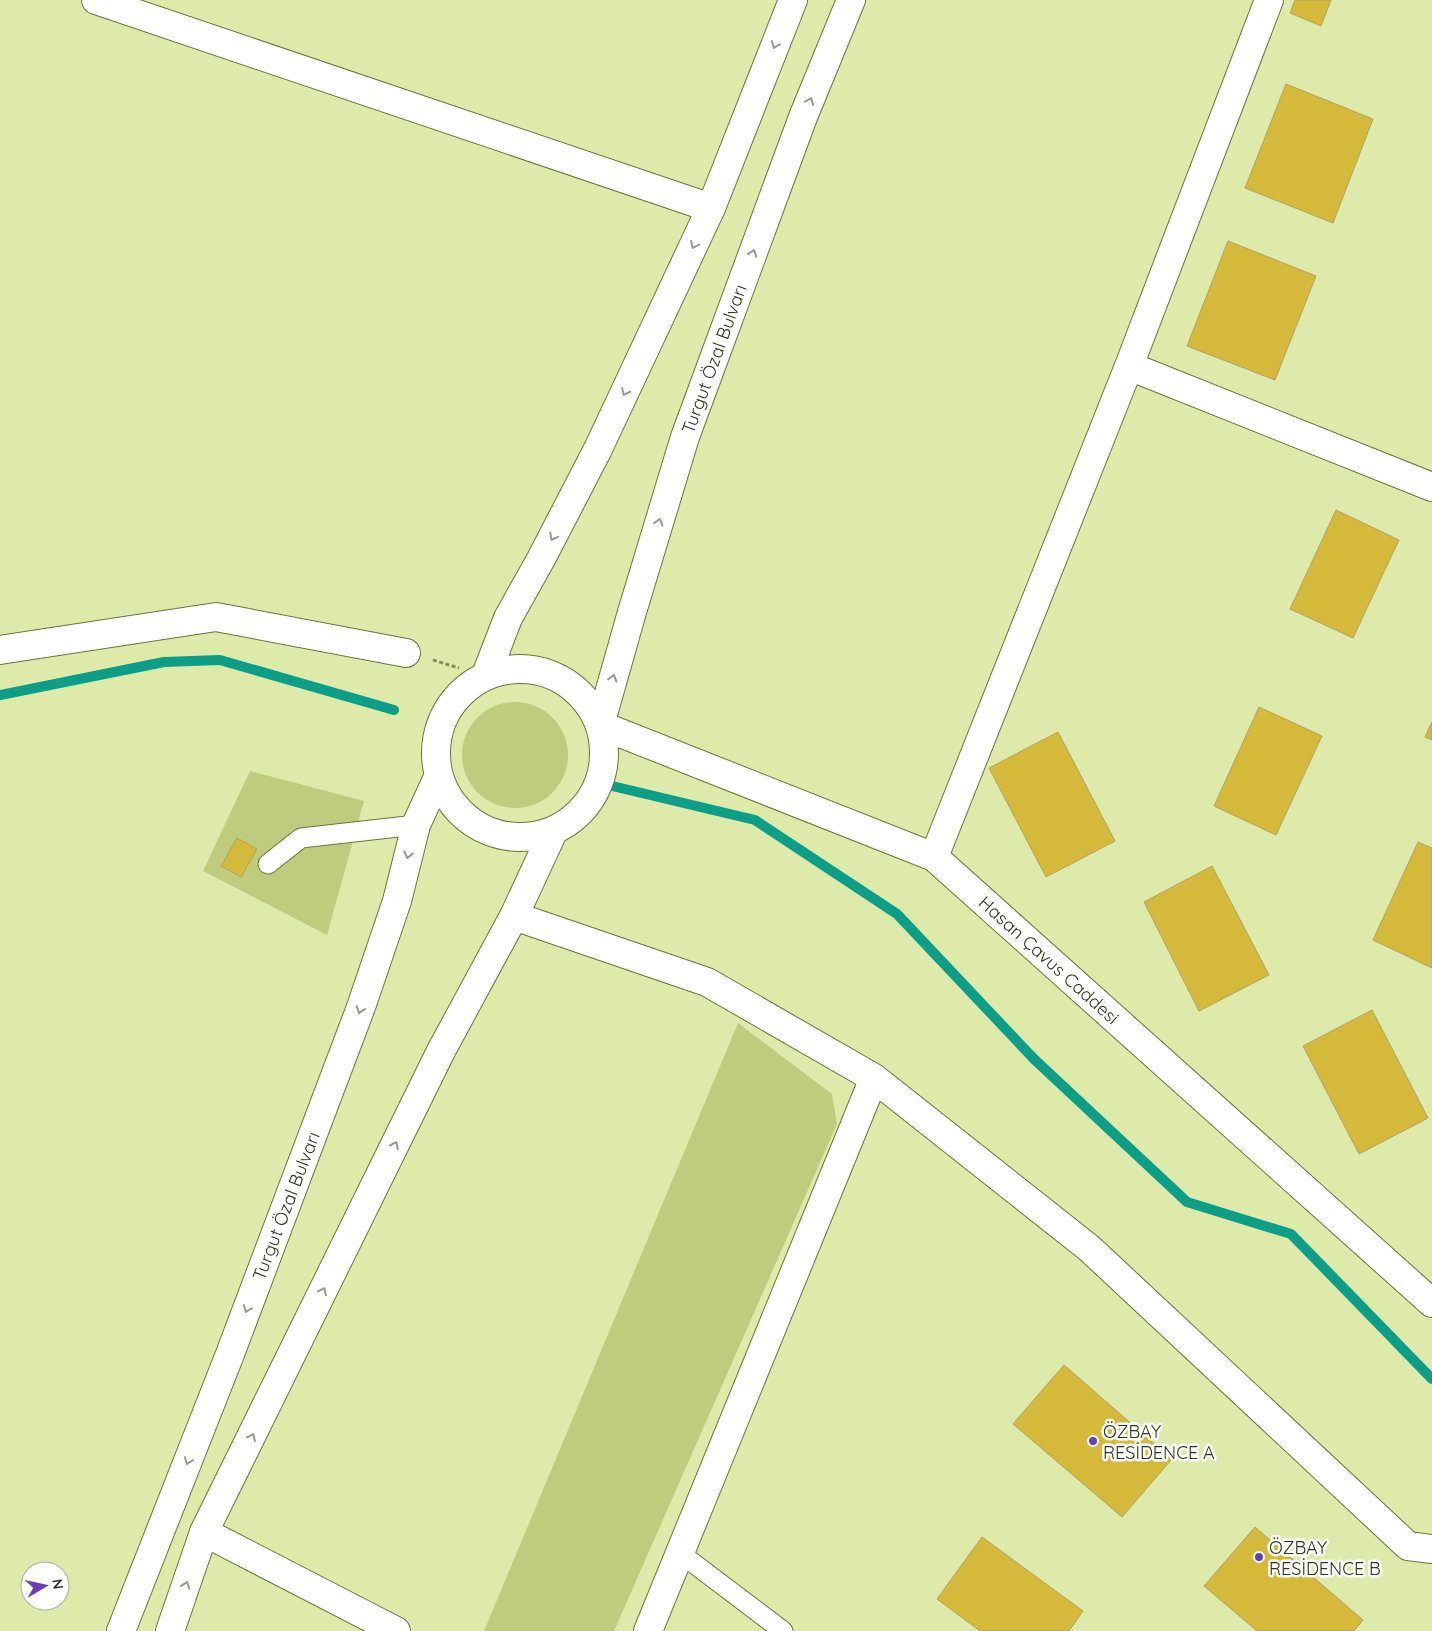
<svg xmlns="http://www.w3.org/2000/svg" width="1432" height="1631" font-family="Quicksand,sans-serif">
  <rect width="100%" height="100%" fill="#ddeaa9"/>
  <!-- green -->
  <path fill="#bfcc7e" d="M462 755a53 53 0 1 1 106 0a53 53 0 1 1-106 0Z
    M250,771L364,801L327,935L203,871Z
    M738,1023L832,1094L837,1124L614,1631H484Z"/>
  <g fill="none" stroke-linecap="round" stroke-linejoin="round">
    <!-- stream -->
    <path stroke="#0c9e86" stroke-width="10" d="M0,695L164,662L220,660L394,710
      M608,785L755,820L897,914L1034,1059L1187,1202L1291,1234L1432,1379"/>
  </g>
  <!-- building -->
  <path fill="#d4b93b" stroke="#b0a263" d="M1295,0H1331L1321,26L1290,13Z
    M1286,84L1373,119L1333,223L1245,188Z
    M1228,241L1316,276L1275,380L1187,346Z
    M1336,510L1399,540L1353,638L1290,609Z
    M1259,707L1322,736L1276,835L1214,806Z
    M1432,722V740L1425,737Z
    M1058,732L1115,841L1046,877L989,768Z
    M237,838L257,849L241,877L221,866Z
    M1418,842L1432,848V968L1373,940Z
    M1212,866L1269,975L1199,1011L1144,902Z
    M1372,1010L1428,1118L1359,1154L1303,1046Z
    M1064,1365L1172,1459L1122,1517L1013,1424Z
    M1255,1527L1363,1620L1354,1631H1257L1204,1586Z
    M982,1537L1083,1611L1069,1631H980L937,1599Z"/>
  <g fill="none" stroke-linecap="round" stroke-linejoin="round">
    <defs>
      <path id="lane" d="M268,864L301,838L416,825
        M680,1553L783,1631"/>
      <path id="street" d="M96,0L711,208
        M1129,366L1269,0
        M0,650L216,617L406,653
        M600,725L934,857L1432,1303
        M934,857L1129,366L1432,487
        M514,916L707,982L874,1078L1089,1248L1408,1546L1432,1549
        M204,1532L396,1631
        M648,1631L874,1078"/>
      <path id="secondary" d="M436 753a84 84 0 1 1 168 0a84 84 0 1 1-168 0Z
        M486,675L508,618L541,559L598,449L711,208L793,0
        M600,725L632,612L685,437L803,117L851,0
        M121,1631L230,1354L361,1007L397,901L416,825L438,777
        M170,1631L204,1532L441,1051L514,916L553,832"/>
    </defs>
    <!-- lane casing -->
    <use href="#lane" stroke="#6c763a" stroke-width="21"/>
    <!-- street casing -->
    <use href="#street" stroke="#6c763a" stroke-width="30"/>
    <!-- secondary casing -->
    <use href="#secondary" stroke="#6c763a" stroke-width="30"/>
    <!-- path -->
    <path stroke="#858d61" stroke-width="3" stroke-dasharray="4 2.5" stroke-linecap="butt" d="M433,660L459,668"/>
    <!-- lane -->
    <use href="#lane" stroke="#fff" stroke-width="19"/>
    <!-- street -->
    <use href="#street" stroke="#fff" stroke-width="28"/>
    <!-- secondary -->
    <use href="#secondary" stroke="#fff" stroke-width="28"/>
  </g>
  <!-- one-way arrows -->
  <defs><path id="oneway-chevron" d="M-2-3.5L2.5 0L-2 3.5" fill="none" stroke-width="1.6" stroke-linecap="round" stroke-linejoin="round" transform="scale(1.25)"/></defs>
  <g stroke="#989a8e">
    <use href="#oneway-chevron" transform="translate(775 45) rotate(111)"/>
    <use href="#oneway-chevron" transform="translate(810 101) rotate(-68)"/>
    <use href="#oneway-chevron" transform="translate(694 245) rotate(115)"/>
    <use href="#oneway-chevron" transform="translate(753 253) rotate(-70)"/>
    <use href="#oneway-chevron" transform="translate(625 392) rotate(115)"/>
    <use href="#oneway-chevron" transform="translate(659 522) rotate(-73)"/>
    <use href="#oneway-chevron" transform="translate(553 537) rotate(118)"/>
    <use href="#oneway-chevron" transform="translate(613 678) rotate(-74)"/>
    <use href="#oneway-chevron" transform="translate(408 855) rotate(104)"/>
    <use href="#oneway-chevron" transform="translate(360 1010) rotate(110)"/>
    <use href="#oneway-chevron" transform="translate(395 1145) rotate(-64)"/>
    <use href="#oneway-chevron" transform="translate(323 1291) rotate(-64)"/>
    <use href="#oneway-chevron" transform="translate(247 1309) rotate(111)"/>
    <use href="#oneway-chevron" transform="translate(252 1437) rotate(-64)"/>
    <use href="#oneway-chevron" transform="translate(188 1461) rotate(111)"/>
    <use href="#oneway-chevron" transform="translate(186 1585) rotate(-71)"/>
  </g>
  <!-- markers -->
  <g fill="#6c3eb6" stroke="#fff" stroke-width="2">
    <circle cx="1093" cy="1441" r="5"/>
    <circle cx="1259" cy="1557" r="5"/>
  </g>
  <g text-anchor="middle" dominant-baseline="central" stroke-width="5" stroke-linejoin="round" paint-order="stroke">
    <!-- street labels -->
    <g font-size="18" fill="#32361d" stroke="#fff">
      <text transform="translate(714 359) rotate(-70)">Turgut Özal Bulvarı</text>
      <text transform="translate(1049 960) rotate(42)">Hasan Çavus Caddesi</text>
      <text transform="translate(286 1206) rotate(-69)">Turgut Özal Bulvarı</text>
    </g>
    <!-- poi labels -->
    <g font-size="18" fill="#32361d" stroke="#fff" text-anchor="start">
      <text x="1103" y="1431">ÖZBAY<tspan x="1103" dy="21">RESİDENCE A</tspan></text>
      <text x="1269" y="1547">ÖZBAY<tspan x="1269" dy="21">RESİDENCE B</tspan></text>
    </g>
  </g>
  <!-- north arrow -->
  <g transform="translate(45 1586) rotate(81)"><circle r="24" fill="#ffffff" stroke="#adafa5"/>
  <path d="M0-4L9 19L0 12L-9 19Z" fill="#6c3eb6"/>
  <text y="-8" font-size="14" font-weight="bold" text-anchor="middle" fill="#32361d">N</text>
  </g>
</svg>
